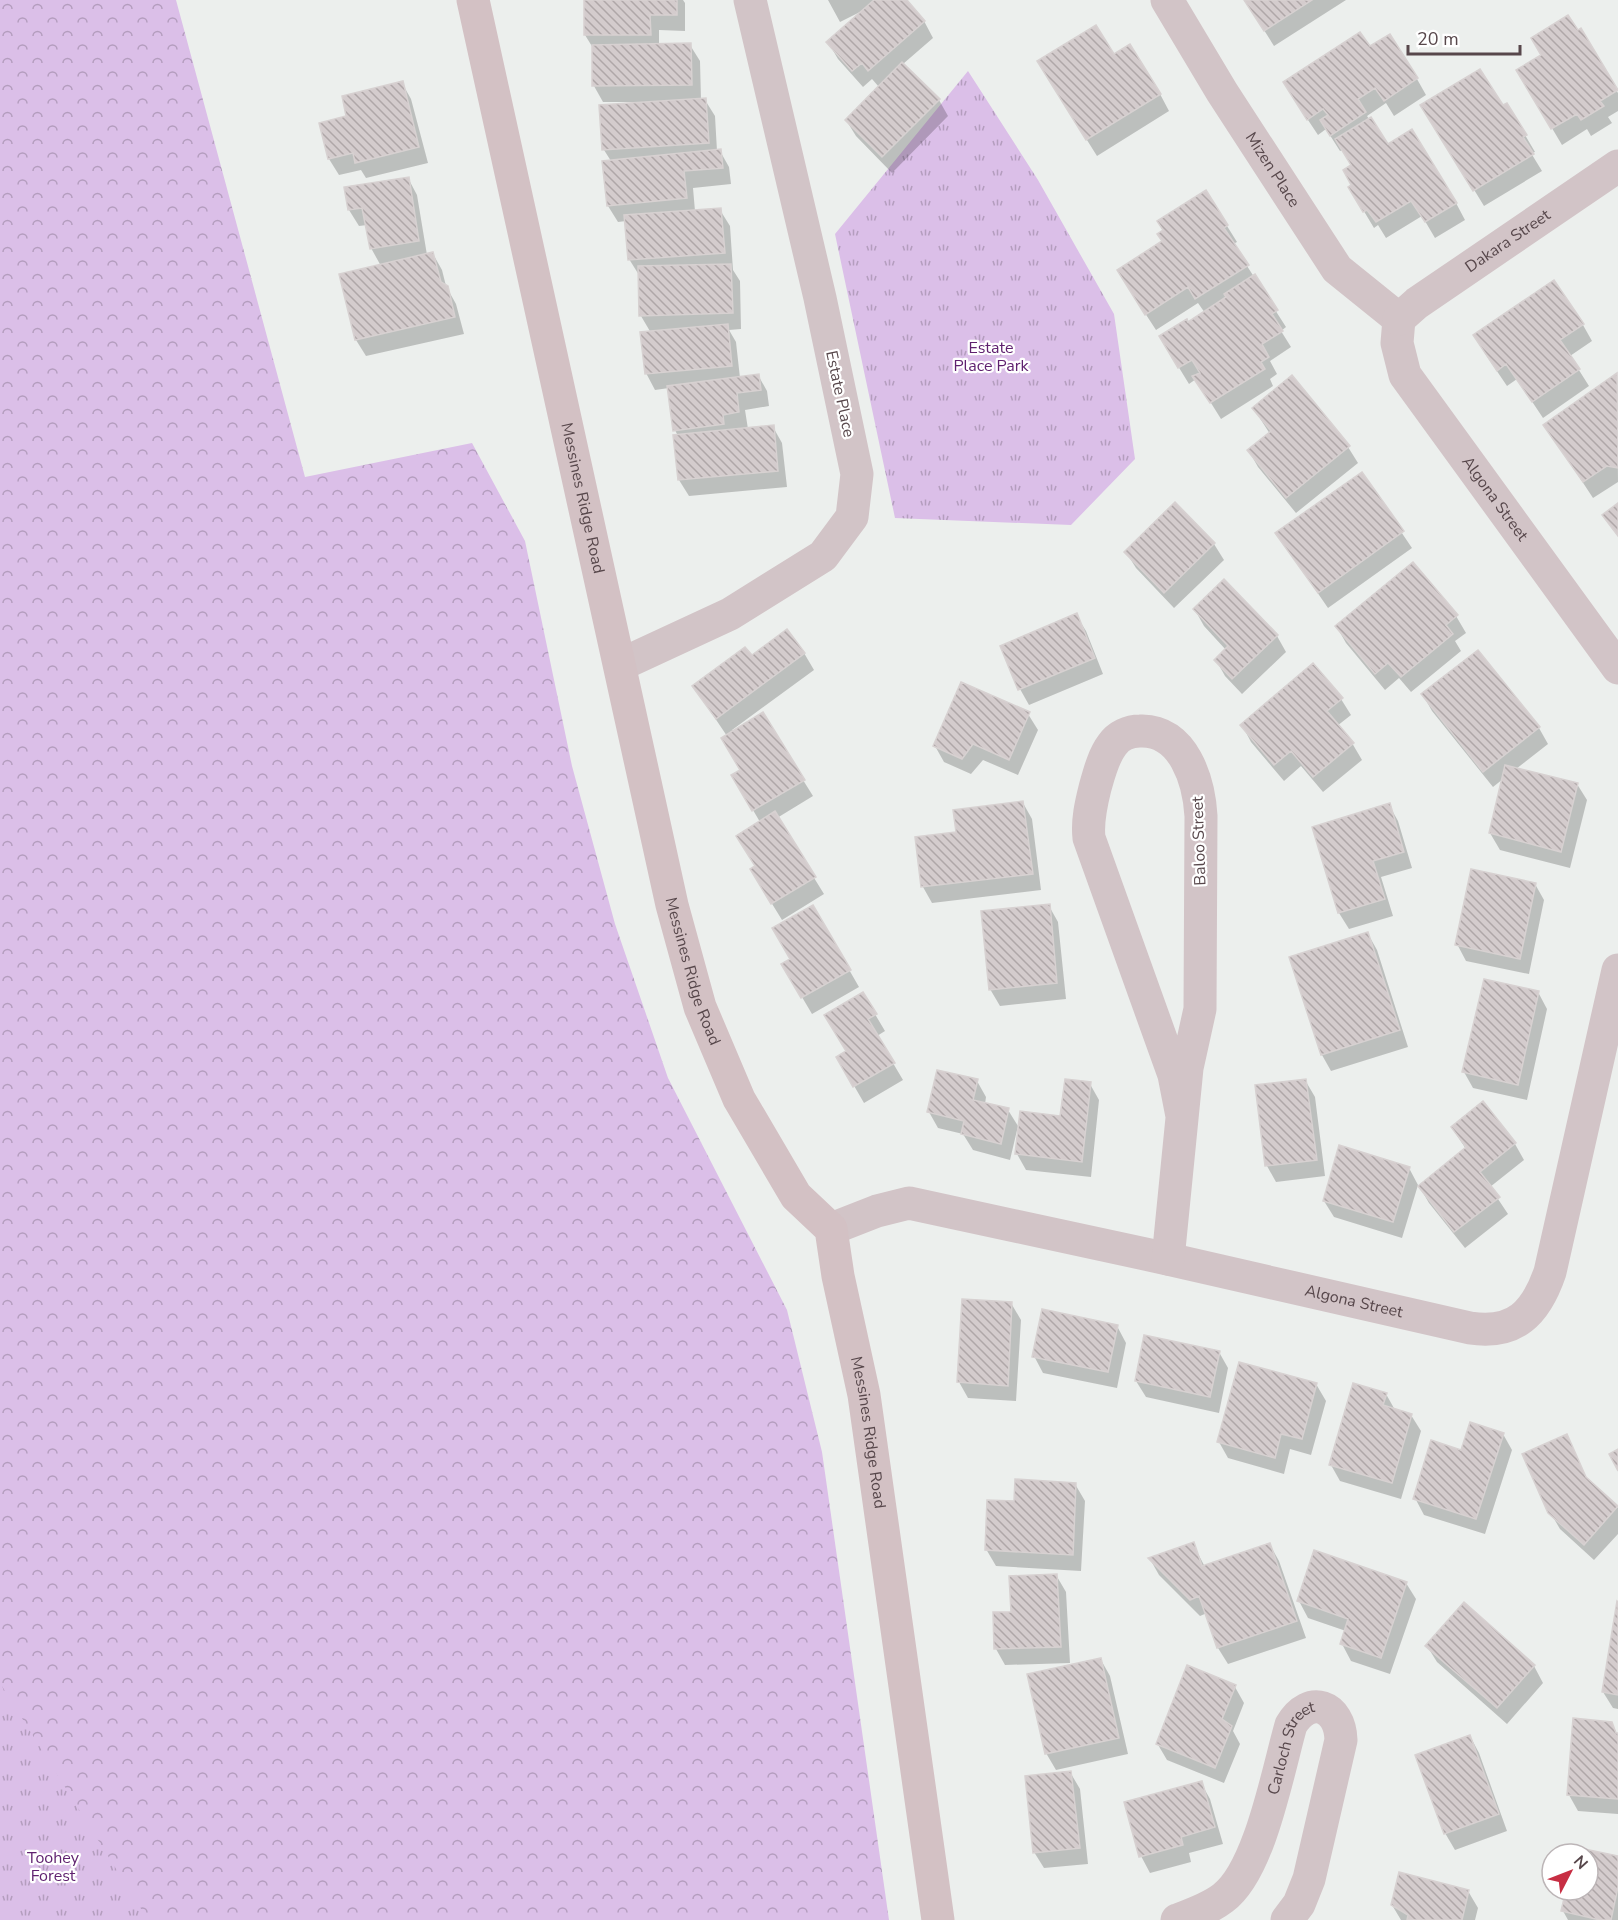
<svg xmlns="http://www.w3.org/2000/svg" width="1618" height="1920" font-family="'Nunito Sans',sans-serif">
  <defs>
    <pattern id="forest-crowns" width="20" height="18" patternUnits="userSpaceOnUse" patternTransform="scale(1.5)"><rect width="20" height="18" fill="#dbbfe8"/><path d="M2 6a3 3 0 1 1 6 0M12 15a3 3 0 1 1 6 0" fill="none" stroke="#b49dbe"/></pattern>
    <pattern id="park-tufts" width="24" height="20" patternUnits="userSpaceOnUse" patternTransform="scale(1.5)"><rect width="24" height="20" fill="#dbbfe8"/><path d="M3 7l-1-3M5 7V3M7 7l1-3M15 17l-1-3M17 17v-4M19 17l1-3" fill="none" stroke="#b49dbe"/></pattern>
    <pattern id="building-back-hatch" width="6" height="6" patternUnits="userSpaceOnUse" patternTransform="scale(1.5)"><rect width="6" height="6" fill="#d4cccd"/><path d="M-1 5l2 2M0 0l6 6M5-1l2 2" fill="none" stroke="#afa7a8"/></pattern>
  </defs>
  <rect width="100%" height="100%" fill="#ecefed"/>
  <!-- forest -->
  <path fill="url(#forest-crowns)" d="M0,0H176L305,477L472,443L525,541L572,766L615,924L668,1078L787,1310L822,1452L889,1920H0Z"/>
  <!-- park -->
  <path fill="url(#park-tufts)" d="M968,71L1038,180L1114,314L1135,459L1071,525L895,518L835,234Z
    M0,1683L148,1920H0Z"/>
  <!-- shadow -->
  <path fill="#0003" d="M585,0H683L685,3V31L659,30V45H690L700,61L701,100H705L715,116L717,151H720L729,167L731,184L693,188L695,211L720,210L730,226L733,270L740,281L741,329L729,330L736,342L740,378L758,375L767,391L769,406L745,410L748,429L773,427L782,443L787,487L689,496L679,480L675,436H678L675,430L669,388L655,390L646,373L651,333L641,316L639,275L629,259L626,221L618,222L608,206L611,161L604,150L636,104V102H603L594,86L593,48L585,35Z
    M828,0H905L924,21L933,38L903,64L939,100L948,116L892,173L856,136L846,120L879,87L872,79L863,87L838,59L828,42L862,11L840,22Z
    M1245,0H1346L1274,46Z
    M1580,30L1618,93V111L1608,117L1612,123L1591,136L1587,129L1562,145L1518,71Z
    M1370,48L1417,79L1426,95L1394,116L1386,103L1367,116L1387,146L1456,203L1465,220L1435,238L1422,216L1386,238L1378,225L1374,228L1350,188L1354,186L1352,166L1343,150L1340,151L1326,129L1318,135L1294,99Z
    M1114,56L1160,94L1169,111L1097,156L1048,78Z
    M402,83L411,99L428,163L366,178L361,170L339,175L329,159L348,117Z
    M1432,121L1525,135L1535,152L1531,153L1542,171L1484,206Z
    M408,178L417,195L427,255L433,254L442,270L446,286L456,304L464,334L366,356L356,340L381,266L371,248L367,225L359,226L349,210Z
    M1227,226L1237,242L1233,244L1286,327L1281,331L1291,347L1270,361L1277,374L1270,379L1273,386L1221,419L1196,379L1189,384L1170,353L1187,324L1205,313L1198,303L1156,330L1128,287Z
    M1583,325L1592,341L1570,356L1589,386L1543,418L1517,379L1507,386L1484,352Z
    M1617,375L1618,482L1593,498L1545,425Z
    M1254,409L1348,447L1358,463L1296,513L1258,467L1249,451L1270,434Z
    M1362,474L1412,548L1328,608L1277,534Z
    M1214,544L1224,560L1174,608L1136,568L1126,552Z
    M1195,610L1277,636L1286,652L1242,694L1225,676L1216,660L1226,650L1204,626Z
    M1076,615L1086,631L1103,674L1029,705L1020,689Z
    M1456,616L1466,633L1455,641L1461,651L1411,692L1399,678L1385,690L1346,643L1337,627Z
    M804,653L814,670L732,730L803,780L813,796L777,818L824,894L782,920L761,886L756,867L760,822L733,776L742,770L727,736L694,687L751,657Z
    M1423,695L1539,728L1548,744L1516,769L1577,784L1587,800L1570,868L1500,850L1490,833L1503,779L1493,787L1432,711Z
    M1341,699L1351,715L1337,726L1352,743L1362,760L1323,792L1301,766L1284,781L1251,742L1242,725Z
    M1028,714L1038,730L1018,775L983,760L971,774L944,762L935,746Z
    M1023,803L1032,819L1041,890L932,903L923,887L917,838L957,834Z
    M1389,805L1398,821L1412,868L1381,877L1393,916L1349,929L1339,913L1314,828Z
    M1535,884L1544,900L1529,974L1466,961L1457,944Z
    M1049,906L1058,922L1066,999L1000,1006L990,989Z
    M813,907L859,987L812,1014L783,965L792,960Z
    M1368,934L1377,950L1408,1047L1331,1071L1322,1055L1291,958Z
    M1538,992L1547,1009L1527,1100L1473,1088L1464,1072Z
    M863,994L885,1031L877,1036L903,1080L864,1103L838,1058L848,1052Z
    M1305,1080L1315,1097L1325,1176L1276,1182L1267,1166Z
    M977,1081L986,1097L985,1104L1008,1110L1018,1126L1010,1160L973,1150L963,1134L938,1128L929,1112Z
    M1090,1084L1099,1100L1091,1177L1026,1170L1017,1154L1061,1118Z
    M1483,1104L1515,1144L1524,1160L1490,1187L1508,1214L1465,1248L1429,1203L1419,1186L1466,1149L1452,1128Z
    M1409,1168L1418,1185L1402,1238L1334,1217L1324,1201Z
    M1011,1303L1021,1320L1016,1401L968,1398L959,1382Z
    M1117,1326L1126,1343L1117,1388L1043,1373L1034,1356Z
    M1219,1352L1228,1368L1219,1413L1146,1397L1136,1381Z
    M1316,1384L1326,1401L1311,1455L1290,1449L1284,1474L1228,1458L1219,1442Z
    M1386,1394L1395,1410L1411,1415L1421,1431L1401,1499L1340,1481L1331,1465Z
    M1503,1434L1512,1450L1485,1534L1424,1515L1415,1498L1462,1452Z
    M1566,1436L1588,1481L1618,1508V1534L1594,1560L1560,1529L1550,1512Z
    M1075,1484L1085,1501L1081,1571L996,1566L986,1549L1015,1503Z
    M1193,1544L1205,1567L1270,1545L1279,1561L1306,1638L1228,1664L1218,1648L1207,1613L1200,1616L1159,1575L1150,1559Z
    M1056,1575L1066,1592L1070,1663L1005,1665L996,1649L994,1614L1012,1613Z
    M1406,1583L1416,1599L1390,1674L1351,1661L1342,1644L1346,1631L1308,1618L1299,1601Z
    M1618,1603V1709L1613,1708L1603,1692Z
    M1427,1646L1534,1666L1543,1683L1507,1724L1437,1662Z
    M1101,1660L1110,1676L1128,1754L1056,1770L1046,1753Z
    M1235,1687L1244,1703L1233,1731L1240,1744L1224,1783L1167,1760L1157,1743Z
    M1611,1723L1618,1735V1814L1578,1811L1569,1795Z
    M1470,1736L1479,1753L1507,1831L1455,1850L1445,1833Z
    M1070,1772L1080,1789L1088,1864L1044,1868L1034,1852Z
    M1201,1783L1210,1799L1223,1844L1189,1853L1191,1862L1150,1873L1141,1856Z
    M1577,1848L1618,1858V1920H1568L1563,1911L1567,1890H1588V1854H1575Z
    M1468,1891L1478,1908L1475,1920H1401L1392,1905Z"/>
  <!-- building -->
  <path fill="url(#building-back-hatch)" stroke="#d7d1d1" stroke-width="1.5" d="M584,0H677V15H650L651,35H584Z
    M874,0H907L925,21L868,71L862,63L852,71L826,42Z
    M1244,0H1312L1264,31Z
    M1568,15L1578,30L1581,28L1618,90L1600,101L1604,106L1581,120L1577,114L1551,129L1516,70L1541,55L1531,38Z
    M1096,25L1114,54L1130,44L1161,94L1086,140L1037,61Z
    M1360,32L1370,46L1390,34L1418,78L1384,101L1375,88L1358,99L1366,112L1330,136L1320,120L1328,115L1323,109L1307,120L1283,82Z
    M691,43L692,85L592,86V45Z
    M902,62L940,99L882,157L845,120Z
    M1480,69L1503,105L1507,103L1527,135L1523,137L1534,154L1473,191L1420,105Z
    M403,81L419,147L355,163L353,153L328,159L319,123L346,116L342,96Z
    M706,98L709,143L602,150L599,105Z
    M1371,117L1388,144L1412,129L1457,203L1425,222L1411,201L1376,222L1367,210L1363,212L1348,187L1351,185L1343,170L1351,165L1335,139Z
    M721,149L723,168L684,171L687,198L607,206L602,161Z
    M409,177L419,241L370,249L362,208L348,210L344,187Z
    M1206,190L1228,225L1224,228L1249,265L1195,299L1188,287L1145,315L1117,270L1162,241L1157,234L1163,230L1157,221Z
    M721,208L725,253L628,260L624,215Z
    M433,252L441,282L448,286L455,317L355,340L339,274Z
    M731,264L733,313L639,316L638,266Z
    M1255,274L1278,310L1272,314L1283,331L1262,344L1269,357L1261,362L1265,369L1210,403L1192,376L1200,373L1192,360L1178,368L1159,336L1187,319L1188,322L1226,297L1224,294Z
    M1554,280L1584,324L1560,340L1580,369L1532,402L1506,364L1497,371L1473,335Z
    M728,324L732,366L645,374L640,332Z
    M1617,373L1618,468L1607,466L1583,482L1543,425Z
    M759,374L761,390L737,393L739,412L723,415L724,424L673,431L667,386Z
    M1292,375L1350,446L1286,498L1247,450L1271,431L1252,408Z
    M774,425L778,471L678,480L673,435Z
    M1362,472L1404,531L1318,593L1275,533Z
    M1175,502L1215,543L1164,593L1124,552Z
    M1618,503V536L1602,515Z
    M1413,562L1458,615L1446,625L1453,634L1401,677L1388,663L1375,674L1335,626Z
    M1224,579L1278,635L1232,679L1214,660L1228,646L1193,609Z
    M1077,613L1095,658L1018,690L1000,646Z
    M787,629L805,653L716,719L692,686L745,647L752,655Z
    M1478,650L1540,727L1483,772L1421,694Z
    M1313,663L1343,698L1327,711L1354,743L1313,777L1291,751L1274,765L1240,725Z
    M961,682L1030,712L1009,760L973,744L962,759L933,746Z
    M763,712L805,780L752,811L731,775L740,770L721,738Z
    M1505,765L1578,783L1561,852L1489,833Z
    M1023,801L1033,874L921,887L915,837L956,832L953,810Z
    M1390,803L1404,852L1373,861L1385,899L1338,913L1312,827Z
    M775,811L816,877L771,904L750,869L755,866L736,836Z
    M1471,869L1536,883L1520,959L1455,945Z
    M1050,904L1057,983L989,990L981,911Z
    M813,905L851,970L801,998L781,964L790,959L772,928Z
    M1368,932L1400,1030L1321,1055L1289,957Z
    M1484,979L1539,991L1518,1085L1462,1072Z
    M863,992L877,1014L868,1019L895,1063L853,1087L836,1057L846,1051L824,1015Z
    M937,1070L978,1079L973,1100L1009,1108L1001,1144L961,1134L964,1121L927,1112Z
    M1065,1079L1091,1082L1082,1162L1015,1154L1020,1111L1060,1116Z
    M1306,1079L1317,1160L1265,1166L1255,1085Z
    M1483,1101L1516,1143L1480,1172L1500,1197L1454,1232L1418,1186L1466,1147L1451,1127Z
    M1339,1145L1410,1167L1393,1222L1323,1201Z
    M962,1299L1012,1302L1008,1386L957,1382Z
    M1042,1309L1118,1325L1108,1372L1032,1357Z
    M1144,1335L1220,1351L1210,1397L1135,1381Z
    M1239,1362L1317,1383L1302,1439L1281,1434L1275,1458L1217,1442Z
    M1353,1383L1387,1393L1383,1405L1412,1414L1392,1483L1329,1465Z
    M1470,1422L1504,1433L1476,1519L1413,1499L1431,1440L1461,1450Z
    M1567,1434L1586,1477L1618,1506L1584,1545L1548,1513L1522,1454Z
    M1618,1449V1471L1609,1454Z
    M1015,1479L1076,1483L1073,1555L985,1550L987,1500L1014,1501Z
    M1194,1542L1202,1566L1270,1543L1297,1621L1217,1648L1199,1596L1190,1600L1148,1558Z
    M1314,1550L1407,1582L1381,1658L1340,1644L1348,1619L1297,1601Z
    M1057,1574L1061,1647L994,1649L993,1612H1011L1009,1576Z
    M1617,1601L1618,1602V1695L1602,1692Z
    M1464,1602L1535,1665L1497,1708L1425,1646Z
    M1101,1658L1119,1738L1045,1754L1027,1674Z
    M1187,1665L1236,1685L1222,1719L1232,1726L1215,1768L1156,1744Z
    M1573,1718L1612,1722L1616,1733H1618V1799L1567,1795Z
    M1470,1735L1499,1814L1444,1834L1415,1755Z
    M1071,1771L1080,1848L1033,1853L1025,1776Z
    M1202,1781L1215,1827L1181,1837L1183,1845L1139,1857L1124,1802Z
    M1575,1847L1618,1856V1887L1611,1920H1600L1561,1911L1566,1890H1588V1854H1574Z
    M1399,1872L1469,1890L1462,1920H1407L1408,1915L1391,1905Z"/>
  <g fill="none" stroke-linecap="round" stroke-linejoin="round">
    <!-- street -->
    <g stroke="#d2c4c7" stroke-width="33">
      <path id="s1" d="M1167,0L1222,92L1337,269L1399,319"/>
      <path id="s2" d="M1399,319L1397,343L1405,375L1618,668"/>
      <path id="s3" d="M1399,319L1417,303L1618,166"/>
      <path d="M620,665L730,614L823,556L852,517L857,474L820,298L750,0"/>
      <path id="s4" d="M831,1229L877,1211L909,1203L1168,1259L1470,1328C1515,1335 1536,1313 1550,1272L1618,970"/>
      <path d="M1168,1259L1187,1068L1200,1009L1201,816C1199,782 1184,729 1140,731C1129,731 1118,736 1112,745C1103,757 1099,774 1095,788C1091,804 1087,821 1089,838L1174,1075L1182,1116"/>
      <path id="s5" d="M1177,1920C1193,1914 1210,1908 1223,1898C1260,1871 1278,1770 1291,1725C1309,1694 1340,1705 1341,1740L1309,1879L1299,1904L1287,1920"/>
    </g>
    <!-- secondary -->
    <path stroke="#d3c1c4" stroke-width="33" id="s6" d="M473,0L672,905L700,1007L739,1099L796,1196L831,1229L838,1276L864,1395L938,1920"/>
  </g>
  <g text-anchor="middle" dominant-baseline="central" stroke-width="4.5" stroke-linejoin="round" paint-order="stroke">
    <!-- street labels -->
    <g font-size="16" fill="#57474b" stroke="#fff">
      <text stroke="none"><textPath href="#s1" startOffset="200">Mizen Place</textPath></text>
      <text stroke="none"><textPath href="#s3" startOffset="134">Dakara Street</textPath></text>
      <text transform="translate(840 394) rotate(78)">Estate Place</text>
      <text stroke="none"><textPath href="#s6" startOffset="510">Messines Ridge Road</textPath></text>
      <text stroke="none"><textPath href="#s2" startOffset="210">Algona Street</textPath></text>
      <text transform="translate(1199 841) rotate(-92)">Baloo Street</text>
      <text stroke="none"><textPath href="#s6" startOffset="996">Messines Ridge Road</textPath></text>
      <text stroke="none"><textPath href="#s4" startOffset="538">Algona Street</textPath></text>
      <text stroke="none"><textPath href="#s6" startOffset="1500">Messines Ridge Road</textPath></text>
      <text stroke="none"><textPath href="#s5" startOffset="219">Carloch Street</textPath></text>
    </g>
    <!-- park labels -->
    <g font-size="16" fill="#5f216f" stroke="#fff">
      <text x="991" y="348">Estate<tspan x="991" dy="18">Place Park</tspan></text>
      <text x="53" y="1858">Toohey<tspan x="53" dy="18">Forest</tspan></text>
    </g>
  </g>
  <!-- north arrow -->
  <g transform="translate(1570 1872) rotate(48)"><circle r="28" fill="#ffffff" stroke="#bcb5b7" stroke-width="1.5"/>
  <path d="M0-4.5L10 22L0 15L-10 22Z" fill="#c72e43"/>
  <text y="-9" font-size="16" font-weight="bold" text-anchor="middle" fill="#57474b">N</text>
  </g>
  <!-- scale -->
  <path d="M1408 45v9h112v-9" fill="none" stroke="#57474b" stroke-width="3"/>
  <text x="1417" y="45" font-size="18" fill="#57474b" stroke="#ffffff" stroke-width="4.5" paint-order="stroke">20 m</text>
</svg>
